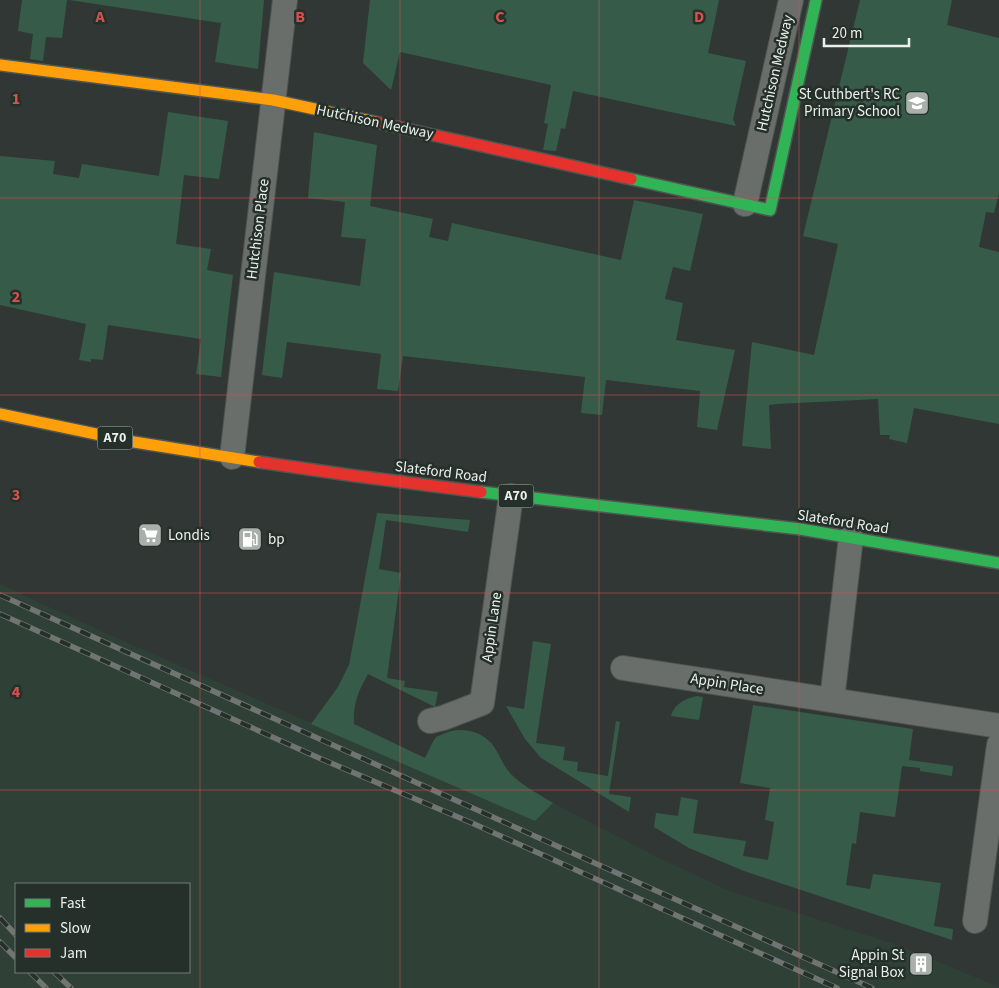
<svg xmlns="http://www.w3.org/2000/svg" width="999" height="988" font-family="'Source Sans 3',sans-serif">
  <rect width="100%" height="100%" fill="#313734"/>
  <!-- built -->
  <path fill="#2f4037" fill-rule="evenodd" d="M0,584L112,636L535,821L553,803L659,858L730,891L903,947L999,987V988H0ZM16,884H189V972H16Z"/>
  <!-- green -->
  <path fill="#365c49" d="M22,0H67L62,38L46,37L43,61L30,59L33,34L18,31Z
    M69,0H264L258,69L215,62L221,23Z
    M370,0H719L708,53L746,61L733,119L736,126L573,91L565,129L561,128L556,151L543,150L548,124L544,123L551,85L400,52L391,90L363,63Z
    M860,0H952L947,25L999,38V193L994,213L986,212L979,247L999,252V424L914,408L907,443L889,439L890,435H880L878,399L777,404L769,405L771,449L742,446L752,342L814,355L838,244L803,236Z
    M168,112L228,121L219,179L184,175L176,244L211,249L207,270L233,275L221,377L196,374L201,339L108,325L103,360L91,359V362L79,360L86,324L0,305V156L55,161L53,174L79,178L82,164L159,176Z
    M314,132L377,145L370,206L433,219L429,237L448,241L452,223L621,260L634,200L703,214L690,271L673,267L665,299L683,303L676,340L735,350L717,430L697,427L700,391L606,380L602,415L581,413L585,377L403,356L398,391L377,389L381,354L287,342L282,378L262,375L274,272L360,286L366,239L341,237L345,202L308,198Z
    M377,513L470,520L468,532L386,520L379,569L401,573L387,678L405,681L404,687L438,692L435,707L368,674C358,692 353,703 354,724L425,758C428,753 432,742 436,737C436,737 443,734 443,734C459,726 480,730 492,744C500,754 502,765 511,774C522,786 539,794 553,803L535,821L311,724L338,687L349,665Z
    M533,641L551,644L536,743L565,747L563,760L578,762L577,771L608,776L616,721L620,722L609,794L631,797L629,812L541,758L525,739L506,706L524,709Z
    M697,696L703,697L699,720L671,716C674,704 686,698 697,696Z
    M753,705L913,729L909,760L953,766L952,776L920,771V768L902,766L895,817L860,812L856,844L852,843L846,885L870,889L873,874L941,883L934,926L953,929L952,940L744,871L689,848L654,827L656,813L678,816L681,797L698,800L693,833L746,841L743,856L768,860L774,822L765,820L770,788L740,783Z"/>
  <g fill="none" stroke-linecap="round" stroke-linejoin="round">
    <defs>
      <path id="street" d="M745,204L791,0
        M232,457L285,0
        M623,668L999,726
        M832,700L851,537
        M430,721L443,718L482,703L511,496
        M975,921L999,745"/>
      <path id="fast" d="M631,179L770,210L816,0
        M481,492L800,529L999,563"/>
      <path id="slow" d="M0,65L273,100L375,122
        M0,414L134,442L259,462"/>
      <path id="jam" d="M375,122L631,179
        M259,462L356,476L481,492"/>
    </defs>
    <!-- street casing -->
    <use href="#street" stroke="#505552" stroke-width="26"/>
    <!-- fast casing -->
    <use href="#fast" stroke="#505552" stroke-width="14"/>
    <!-- slow casing -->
    <use href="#slow" stroke="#505552" stroke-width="14"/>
    <!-- jam casing -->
    <use href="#jam" stroke="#505552" stroke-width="14"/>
    <!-- street -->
    <use href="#street" stroke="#696e6b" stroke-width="24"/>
    <!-- fast -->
    <use href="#fast" stroke="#30b455" stroke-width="11"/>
    <!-- slow -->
    <use href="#slow" stroke="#ff9f0a" stroke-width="11"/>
    <!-- jam -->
    <use href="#jam" stroke="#e5322d" stroke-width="11"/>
    <defs>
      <path id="rail" d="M0,595L872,988
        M0,614L319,758L472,823L837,988
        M0,918L16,935
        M0,942L16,958
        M30,972L46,988
        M54,972L71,988"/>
    </defs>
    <!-- rail casing -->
    <use href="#rail" stroke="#707472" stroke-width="5.5"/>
    <!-- rail -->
    <use href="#rail" stroke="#243029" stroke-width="4" stroke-dasharray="11" stroke-linecap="butt"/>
  </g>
  <!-- grid -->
  <path fill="none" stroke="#da504f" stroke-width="1" stroke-opacity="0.55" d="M200,0V988M400,0V988M599,0V988M799,0V988M0,198H999M0,395H999M0,593H999M0,790H999"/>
  <!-- icons -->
  <defs>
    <symbol id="school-square" viewBox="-11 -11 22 22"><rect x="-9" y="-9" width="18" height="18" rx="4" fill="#a9b0ac" stroke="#243029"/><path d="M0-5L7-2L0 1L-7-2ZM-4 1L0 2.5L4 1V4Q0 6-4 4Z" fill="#fff"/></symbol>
    <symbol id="supermarket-square" viewBox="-11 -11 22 22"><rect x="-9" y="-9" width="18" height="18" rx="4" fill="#a9b0ac" stroke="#243029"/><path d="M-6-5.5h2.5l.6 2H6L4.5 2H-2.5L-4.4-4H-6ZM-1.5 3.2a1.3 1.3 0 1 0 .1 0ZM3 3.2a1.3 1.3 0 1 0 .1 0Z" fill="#fff"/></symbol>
    <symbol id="fuel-square" viewBox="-11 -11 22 22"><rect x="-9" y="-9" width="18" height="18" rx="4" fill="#a9b0ac" stroke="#243029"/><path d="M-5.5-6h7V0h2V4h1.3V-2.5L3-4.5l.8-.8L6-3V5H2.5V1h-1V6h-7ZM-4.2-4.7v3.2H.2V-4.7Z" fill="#fff"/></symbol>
    <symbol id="building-square" viewBox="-11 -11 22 22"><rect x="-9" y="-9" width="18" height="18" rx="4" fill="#a9b0ac" stroke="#243029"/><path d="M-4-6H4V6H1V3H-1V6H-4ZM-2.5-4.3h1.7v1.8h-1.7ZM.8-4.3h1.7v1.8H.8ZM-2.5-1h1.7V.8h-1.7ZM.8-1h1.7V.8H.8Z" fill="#fff"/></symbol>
  </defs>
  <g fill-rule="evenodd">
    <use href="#school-square" x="903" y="89" width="28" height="28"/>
    <use href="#supermarket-square" x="136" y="521" width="28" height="28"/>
    <use href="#fuel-square" x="236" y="525" width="28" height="28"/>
    <use href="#building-square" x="907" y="950" width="28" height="28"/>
  </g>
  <g text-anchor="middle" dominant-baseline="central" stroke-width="5" stroke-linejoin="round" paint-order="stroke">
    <!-- shield labels -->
    <g fill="#243029" stroke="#afb7b2" stroke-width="1">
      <rect x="97.5" y="426.5" width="35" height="23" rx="4"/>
      <rect x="498.5" y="484.5" width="35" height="23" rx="4"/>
    </g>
    <g font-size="14" font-weight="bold" fill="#eaf1ed">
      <text x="115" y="438">A70</text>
      <text x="516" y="496">A70</text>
    </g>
    <!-- street labels -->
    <g font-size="15" fill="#eaf1ed" stroke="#243029">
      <text transform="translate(775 73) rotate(-77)">Hutchison Medway</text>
      <text transform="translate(375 122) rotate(12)">Hutchison Medway</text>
      <text transform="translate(258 229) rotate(-83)">Hutchison Place</text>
      <text transform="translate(441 472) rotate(7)">Slateford Road</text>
      <text transform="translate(843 522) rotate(9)">Slateford Road</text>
      <text transform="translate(492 627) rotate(-82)">Appin Lane</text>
      <text transform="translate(727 684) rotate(9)">Appin Place</text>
    </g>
    <!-- poi labels -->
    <g font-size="15" fill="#eaf1ed" stroke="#243029" text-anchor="end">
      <text x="900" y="94">St Cuthbert's RC<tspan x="900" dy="17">Primary School</tspan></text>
      <text x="168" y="535" text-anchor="start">Londis</text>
      <text x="268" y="539" text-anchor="start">bp</text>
      <text x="904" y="955">Appin St<tspan x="904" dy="17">Signal Box</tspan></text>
    </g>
  </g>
  <g font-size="16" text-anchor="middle" font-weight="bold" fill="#da504f" stroke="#243029" stroke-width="5" stroke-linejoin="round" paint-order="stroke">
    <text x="100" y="22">A</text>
    <text x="300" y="22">B</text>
    <text x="500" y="22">C</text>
    <text x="699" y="22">D</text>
    <text x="16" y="104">1</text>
    <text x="16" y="302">2</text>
    <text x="16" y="500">3</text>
    <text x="16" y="697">4</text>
  </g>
  <!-- legend -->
  <rect x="15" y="883" width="175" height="90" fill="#243029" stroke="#737d77"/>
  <rect x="25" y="899" width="25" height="8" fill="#30b455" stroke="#737d77"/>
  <text x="60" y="908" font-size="15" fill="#eaf1ed">Fast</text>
  <rect x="25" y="924" width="25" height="8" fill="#ff9f0a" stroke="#737d77"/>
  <text x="60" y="933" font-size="15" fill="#eaf1ed">Slow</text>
  <rect x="25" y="949" width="25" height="8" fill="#e5322d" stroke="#737d77"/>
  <text x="60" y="958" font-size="15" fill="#eaf1ed">Jam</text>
  <!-- scale -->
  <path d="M824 38v8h85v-8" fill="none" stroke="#eaf1ed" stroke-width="2.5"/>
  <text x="832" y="38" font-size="15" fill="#eaf1ed" stroke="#243029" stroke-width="4" paint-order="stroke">20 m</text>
</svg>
